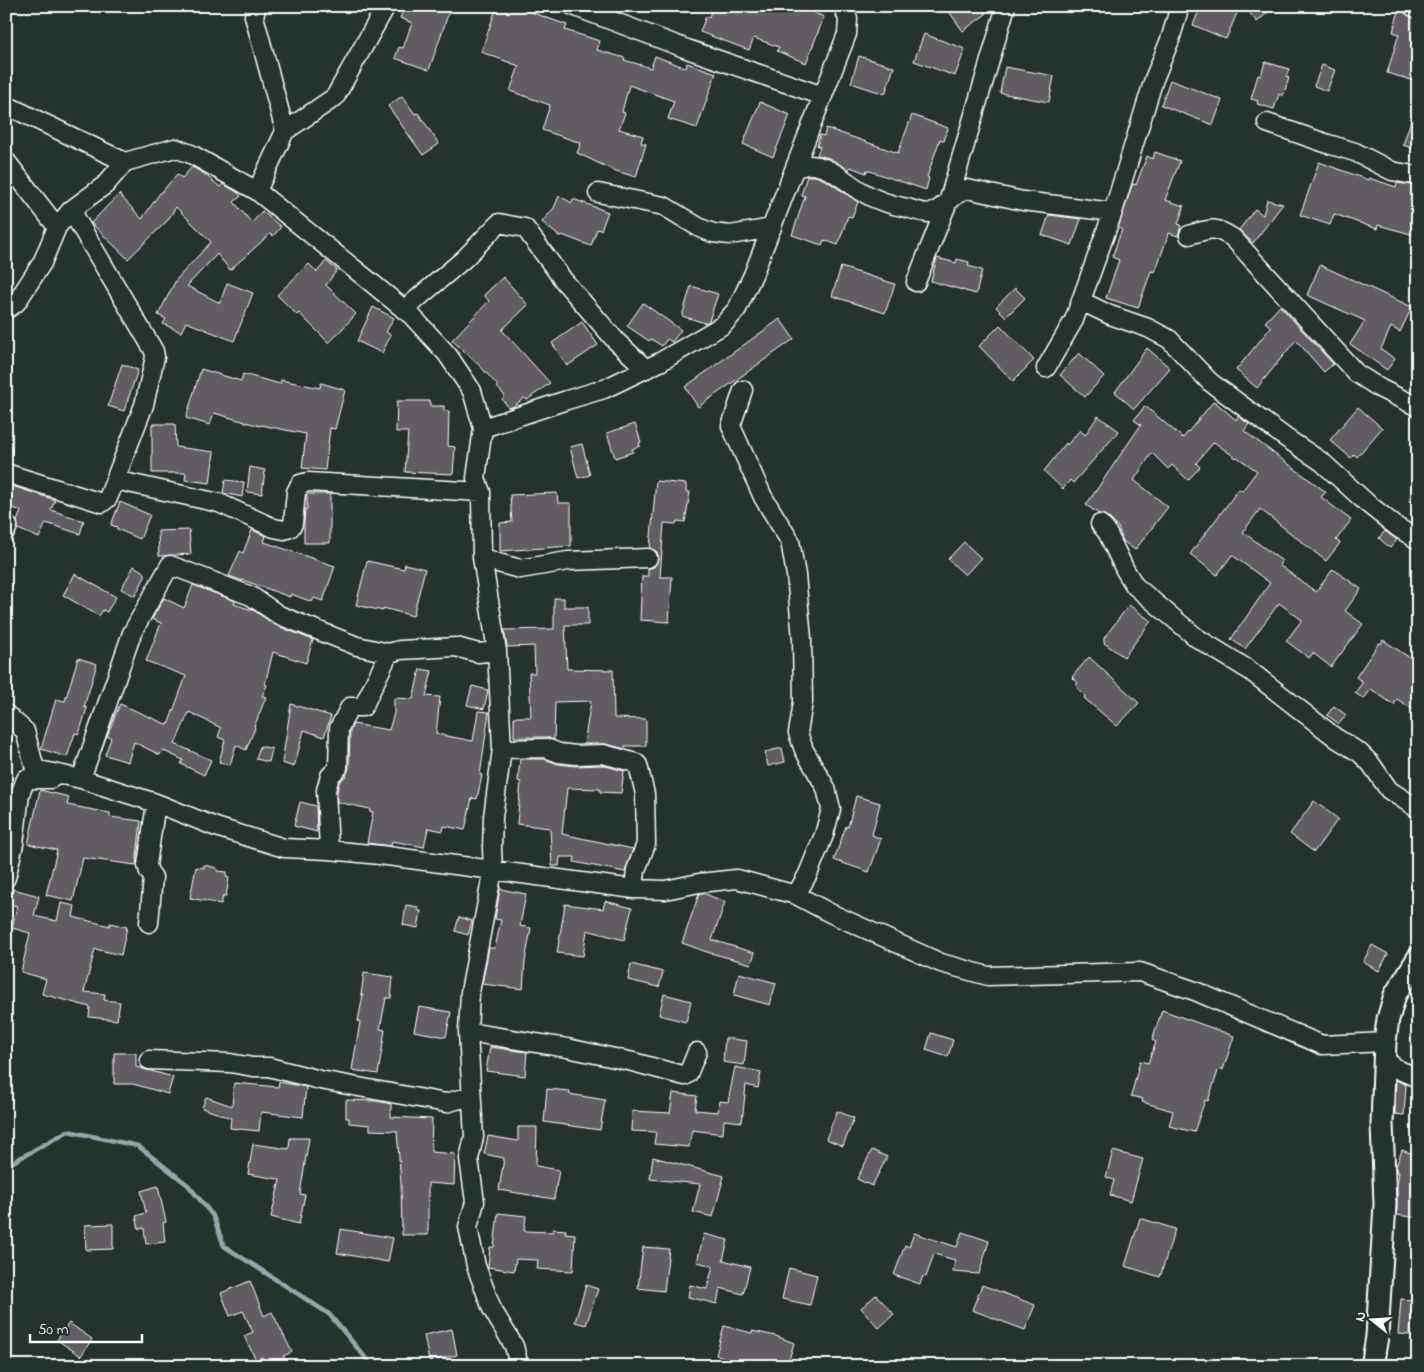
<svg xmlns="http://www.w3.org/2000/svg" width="1424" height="1372" font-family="'Indie Flower',sans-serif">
  <rect width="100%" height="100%" fill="#26332d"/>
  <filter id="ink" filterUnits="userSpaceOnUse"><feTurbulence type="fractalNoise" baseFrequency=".02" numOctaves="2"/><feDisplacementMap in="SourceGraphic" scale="10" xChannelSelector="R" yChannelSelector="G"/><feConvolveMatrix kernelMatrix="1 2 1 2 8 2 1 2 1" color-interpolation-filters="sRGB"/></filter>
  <g filter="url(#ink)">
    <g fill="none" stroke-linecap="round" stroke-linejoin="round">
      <!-- stream -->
      <path stroke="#94a7ab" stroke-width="4.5" d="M6,1166L68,1131L138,1146L188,1185L213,1216L224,1246L329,1314L369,1362L370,1366
        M1323,1366L1337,1363L1366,1365"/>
    </g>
    <!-- building -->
    <path fill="#625b63" stroke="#fff" d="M405,6H451L429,70L395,58L399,47L403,48L412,23L400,18Z
      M497,6H514L567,25L565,30L600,41L597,50L625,58L624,60L651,68L655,56L686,68L687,63L716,73L697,128L668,119L674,101L629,85L622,112L625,113L619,129L643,136L641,143L646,144L636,177L613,170L577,153L581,143L542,130L550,105L510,91L519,66L481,52Z
      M713,6H798L824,17L806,63L777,51L779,47L754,38L749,50L700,32L706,16L709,17Z
      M945,6H981L986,14L963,31Z
      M1201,6H1240L1226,39L1193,25Z
      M1244,6H1275L1257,22Z
      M1399,10L1418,19V82L1387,73L1399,34L1393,32Z
      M924,34L965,49L955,76L914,61Z
      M859,56L894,67L885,94L851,83Z
      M1265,62L1289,69L1286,77L1289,78L1283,96L1279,94L1274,109L1257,104L1258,101L1251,99L1258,75L1261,76Z
      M1322,65L1335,70L1327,91L1314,86Z
      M1005,67L1054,76L1049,102L1000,93Z
      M1170,80L1222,100L1213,125L1161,105Z
      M402,96L415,114L418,113L439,144L423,155L388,106Z
      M760,102L790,115L773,157L743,144Z
      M1415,108H1418V141L1415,149L1403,145Z
      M912,115L948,128L944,141L940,139L927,177L929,178L926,190L867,170L866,173L850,167L849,170L829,158L817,155L820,147L817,146L820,135L824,136L826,128L898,153Z
      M1155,152L1180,161L1165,200L1184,206L1178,224L1181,225L1178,236L1169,233L1155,272L1151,271L1138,308L1106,298L1119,260L1112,257L1122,229L1118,228L1131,188L1133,184L1136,185L1147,156L1153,159Z
      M1319,162L1368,180L1369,178L1396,187L1397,183L1418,186V236L1378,225L1377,229L1334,214L1330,225L1300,215Z
      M192,167L203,173L220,187L223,184L237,192L241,196L234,202L252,223L262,211L281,227L273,236L270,234L230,270L217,254L187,286L220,303L227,283L253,293L234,341L186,322L181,332L163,324L166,319L158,315L176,280L211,242L176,207L167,221L128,259L91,223L119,194L142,219L160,193H161L177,174L182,178Z
      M807,176H815L827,181L858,202L852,217L848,216L838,245L824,240L822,245L792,235L805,196L801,195Z
      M559,196L572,203L573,199L608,212L601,230L597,229L591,246L562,235L560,237L542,222L554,208Z
      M1267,200L1283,204L1253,243L1239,230L1255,209L1263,215Z
      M1049,215L1081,219L1072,245L1042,235Z
      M937,258L956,263L957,259L969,262L968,266L982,270L976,294L931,281Z
      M326,261L337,270L326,285L356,314L329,343L299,313L297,315L277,295L309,264L317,272Z
      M1320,265L1412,307L1400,332L1391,327L1381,349L1395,359L1387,370L1350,344L1365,321L1307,295Z
      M841,267L895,284L885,313L832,296Z
      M503,277L528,305L502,330L550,383L527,400L524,398L514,406L509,408L502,399L505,396L497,387L498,386L480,366L452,340L489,301L484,295Z
      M691,286L718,294L709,321L705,323L682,316Z
      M1015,288L1025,298L1006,317L996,307Z
      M643,303L681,330L672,342L667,339L662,346L651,339L649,341L627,326Z
      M1280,306L1333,364L1324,372L1296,340L1257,388L1236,370L1271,327L1265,322Z
      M373,307L394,318L386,332L391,335L382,353L357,341Z
      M780,319L794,339L698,407L685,387Z
      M582,322L598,345L567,366L552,343Z
      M1000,325L1034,360L1013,381L979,346Z
      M1147,348L1170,368L1134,409L1115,392Z
      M1079,353L1104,376L1085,397L1060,375Z
      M122,364L138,370L124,411L108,406Z
      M201,369L241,381L243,374L280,384L281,380L320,388L321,383L345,390L335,429L330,428L325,470L302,468L306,434L261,425L260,426L214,413L210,425L186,418Z
      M397,401H430V406H444V411H449L448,446L455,447L453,474L405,472L408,432H396Z
      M1214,401L1236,420L1238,416L1249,424L1244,431L1326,492L1321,497L1351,520L1336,540L1340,543L1326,561L1260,509L1243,532L1282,561L1279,565L1316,592L1333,569L1361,589L1345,611L1363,624L1331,667L1313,653L1309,658L1286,641L1302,620L1279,603L1245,649L1231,639L1270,583L1232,555L1217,575L1190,554L1239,489L1242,491L1257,471L1237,457L1236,458L1214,442L1196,463L1200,467L1188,480L1172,465L1168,469L1152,453L1134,480L1168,507L1135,550L1123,541L1118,527L1108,517L1099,514L1086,505L1141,425L1134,420L1145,406L1183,438Z
      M1358,407L1382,428L1357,457L1354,454L1351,458L1330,440Z
      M1098,416L1119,431L1073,483L1070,480L1063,489L1044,471L1066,443L1067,445L1080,430L1085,435Z
      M152,424H175L176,447L214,452L210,483L185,480L186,473H152Z
      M635,424L641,442L639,443L640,446L632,449L633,452L615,458L607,433Z
      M582,444L590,475L578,478L570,447Z
      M250,467L265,470L262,494L247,492Z
      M225,480L244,482L242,497L223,493Z
      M656,481L686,484V492H690L685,522L677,521L676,524L664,523L660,577H672L669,622L640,620L642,576H648V569L654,567L659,558L657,552L650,548Z
      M6,484L55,500L51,510L84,521L80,534L46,523L39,538L18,529L17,521L21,511L6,505Z
      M557,493L558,503H571V546L500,551V523L512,522L510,495Z
      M307,494H330V543H304V523L305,509H307Z
      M120,502L150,515L140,539L117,529V527L111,525Z
      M189,530L191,554L159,556L158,531Z
      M252,530L266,536L264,542L335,566L323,601L314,598L312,602L291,594L290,597L243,580V581L229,576L240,551L243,553Z
      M1385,531L1397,540L1390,548L1379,538Z
      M964,542L981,558L965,575L948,559Z
      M367,561L404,569L405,564L425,569L413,616L383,608V611L356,605Z
      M134,566L145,573V577L135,596L121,589Z
      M75,574L116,597L107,612L103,610L99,616L63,595Z
      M193,585L235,601L234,604L255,611L275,625L313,640L306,663L273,652L265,684L267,685L262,696L266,697L254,727L255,728L246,750L236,745L230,765L219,762L225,740L218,737L221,728L189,712L175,744L211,760L204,775L181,764L183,760L162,750L160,755L134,742L128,762L105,755L111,738L107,736L120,704L168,725L186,676L146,661L161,623L152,619L164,598L184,608Z
      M554,598H564V607H588V625H565L567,669L613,670L614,718L646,719V746H625V749L606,744H584L591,701L555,702L554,740L546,737H514V717H531L529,673H535L534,646L507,647L504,630L554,629Z
      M1129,605L1151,621L1124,657L1104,643V638Z
      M1383,640L1410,658L1418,646V713L1397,699L1394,705L1371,689L1364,699L1355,693L1363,682L1356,677L1379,643L1381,644Z
      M1089,657L1139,703L1117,726L1084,698L1085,696L1075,686L1078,683L1072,677Z
      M78,658L97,664L84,707L87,708L79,734L75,733L67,757L41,749L56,699L65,701Z
      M420,669L432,671L426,696L440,697L436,734L473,741L478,711L489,712L480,775H482L477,799L472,798L465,830L444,826L443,831L428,828L424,847L392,841L391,846L367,843L373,812L369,811L370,809L337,802V793L339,782L346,776L349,768L350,731L353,724L389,730L394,713V698L413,699Z
      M472,686L488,690L484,709L467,705Z
      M291,704L331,716L324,737L304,730L294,767L282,763Z
      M1334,706L1346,715L1339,724L1327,715Z
      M260,746L272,749L269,762L256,759Z
      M782,748L785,762L768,766L765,752Z
      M520,759H544L558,764L575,766L602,765L624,771L621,793L600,792V789L567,788L562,834L633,849L625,872L574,862L575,857H560L559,866H552L550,828L517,824L521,782L518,781Z
      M40,790L69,797L67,805L110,813V817L141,821L136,865L83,858L73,901L46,895L57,850L28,844Z
      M856,796L880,803L872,835L881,839L869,872L834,860L846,826L848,827Z
      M1314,801L1338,819L1314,852L1290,834Z
      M300,802L316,806L317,832L294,826Z
      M204,865L217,868V871L227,872L226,877L229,878L226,896H223L221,904L190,898L196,867L204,868Z
      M13,889L39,896L34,916L57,921L61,903L75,906L73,917L110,926V923L127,927L121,955L95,949L84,992L105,994L104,1000L120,1002L117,1020L89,1017L90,1007L42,994L46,979L21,972L30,933L12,928L17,906L9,904Z
      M500,889L526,894L520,926L531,928L525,962L523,989L482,984L489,948H495L501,920L495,919Z
      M703,893L725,902L712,940L755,953L751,964L707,952L682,943L699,894Z
      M605,901L632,908L624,940L587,930L583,956L557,953L565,904L603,909Z
      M406,905L418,907L417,910L421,911L418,928L403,925Z
      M459,917L472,921L468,935L455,931Z
      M1372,945L1388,954L1379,971L1363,962Z
      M631,964L663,972L659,987L628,980Z
      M364,973L393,977L391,998H386L380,1029L385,1030L378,1074L352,1070L360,1022L358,1021L363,995H361Z
      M739,973L776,983L770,1005L734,995Z
      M664,994L691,1001L686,1022L659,1015Z
      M419,1007L451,1012L446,1037L414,1031Z
      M1162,1010L1234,1036L1223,1070L1219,1068L1208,1101L1205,1100L1194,1132L1169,1126L1173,1111L1142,1102L1143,1099L1131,1096L1140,1061L1148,1063L1156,1042L1152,1040Z
      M931,1033L953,1040L948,1057L926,1050Z
      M725,1038L747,1041L744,1065L723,1062Z
      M490,1047L527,1052L525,1076L486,1071Z
      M114,1053H136V1067L173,1077L168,1094L133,1084H114Z
      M735,1067L761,1072L758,1088L746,1085L742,1122L724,1120L723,1134L692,1130L689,1147L654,1144L656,1132L631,1131L632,1111L670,1113L673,1093L697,1096L695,1110L718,1112L719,1101L728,1102Z
      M1396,1080L1406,1085L1404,1115L1395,1114Z
      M279,1082L306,1087L303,1117L261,1112L259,1131L230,1128L231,1118L202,1108L206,1097L232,1106L234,1083L278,1087Z
      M547,1089L570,1091L569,1094L605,1100L600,1130L544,1122Z
      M346,1100L377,1101L391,1104V1117L432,1119L431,1152L455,1154L454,1185L428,1183V1235H402L401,1184L397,1131L370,1130V1125L349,1123V1118H346Z
      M837,1111L854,1118L843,1146L826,1139Z
      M518,1127H537L536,1166L559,1170L554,1199L499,1190L504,1158L484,1154L488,1136L518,1141Z
      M290,1138H309L300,1194L305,1195L299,1224L271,1217L280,1180L278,1179L248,1174L253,1144L289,1149Z
      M872,1150L887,1157L872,1186L857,1179Z
      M1402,1150L1418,1156V1218L1397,1215V1185L1399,1172L1396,1171V1167Z
      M1113,1151L1143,1159L1131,1201L1110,1195L1114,1180L1106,1177Z
      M653,1157L724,1176L713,1217L693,1212L700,1184L650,1179Z
      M158,1186L166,1222L163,1223L165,1242L146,1244L144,1228L139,1229L136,1216L146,1213L141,1191Z
      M498,1213L526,1216L524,1231L553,1232V1229L566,1230L565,1233L575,1234L573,1271L537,1269L538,1260L516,1259L514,1271L488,1267L490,1247H494Z
      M1140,1218L1175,1229L1160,1277L1125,1266Z
      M113,1224V1249L86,1250L85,1225Z
      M341,1229L393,1238L388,1262L337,1253Z
      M962,1232L989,1241L979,1274L953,1272L955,1260L934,1254L926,1277L923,1276L920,1284L894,1275L905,1245L909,1247L914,1233L957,1247Z
      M704,1234L728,1240L723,1260L750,1267L743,1294L720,1288L717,1304L688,1297L690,1285L707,1289L713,1266L697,1262Z
      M643,1247L669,1249L664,1291L638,1288Z
      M789,1268L817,1275L810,1305L782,1299Z
      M250,1281L264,1316L272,1312L292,1352L283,1356L285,1359L272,1366H266L262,1357L256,1360L244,1336L253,1332L243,1311L230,1316L221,1293Z
      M586,1285L598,1289L586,1325L575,1322Z
      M982,1285L1035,1305L1025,1330L972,1310Z
      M876,1295L894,1314L879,1328L861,1308Z
      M1401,1299L1413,1300L1410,1335L1398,1334Z
      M69,1323L92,1339L81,1356L57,1340Z
      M724,1326L752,1333V1331L776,1336L794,1343L787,1366H746V1363L716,1355Z
      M452,1329L457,1355L429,1361L424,1335Z"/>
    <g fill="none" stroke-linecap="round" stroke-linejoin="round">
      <defs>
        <path id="minor" d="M257,6L254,16L285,131L257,191
          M573,6L687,49L823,96
          M1412,6L1418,9
          M6,105L125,162
          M1267,123L1328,144L1355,152L1392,171L1418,176
          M285,131L335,97L386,6
          M6,161L57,227
          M795,168C800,167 805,165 810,165C830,165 848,184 864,193C877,201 892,205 907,208C914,210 922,213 929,213C942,212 953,193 967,189L1023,201L1113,212
          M598,193L664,206L700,228L713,233L730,235L772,228
          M1189,235C1210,229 1213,225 1233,238L1356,373L1381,389L1418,407
          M916,282L949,199L1006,6
          M1081,301L1110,315L1148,328L1169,339L1210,382L1286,438L1322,462L1368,504L1397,527L1418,540
          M6,310L16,303L42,263L57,227L71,210L105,185L125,162L175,148L191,154L257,191L362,275L411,315L447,354L472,391L483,428L476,478L481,492L482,557L497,651L502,749L493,817L492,848L493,870L470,992L468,1032L474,1137L469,1159L475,1202L468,1227L476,1266L492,1309L514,1346L519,1366
          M404,310L464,259L499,223L525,228L564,281L616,341L646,369
          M1046,368L1074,320L1113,212L1154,79L1170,40L1180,6
          M743,390L731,426L763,497L790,541L796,575L802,639L803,702L798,733L804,750L826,788L831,809L824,835L808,874L796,895
          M483,428L567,400L604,389L660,362L723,325L737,309L753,275L847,34L848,19L843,6
          M6,473L102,503L108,498L144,405L155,357L154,351L71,210
          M115,480L219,503L274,528L284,530L290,528L293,524L296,492L300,484L308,482L481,492
          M1100,524L1107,532L1125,570L1135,586L1197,638L1249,670L1336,738L1360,753L1371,764L1389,790L1418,809
          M6,531L8,526
          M482,557L498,563L520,569L568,561L648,558
          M6,714L25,731L35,769L81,779L156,803L216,827L284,848L329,850L380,855L634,889L665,890L699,883L737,879L796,895L830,913L941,963L988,976L1140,972L1195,991L1322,1045L1385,1042
          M502,749L546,748L559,753L576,755L603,754L636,763L638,765L645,794L646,844L636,870L634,889
          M81,779L132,633L170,565L251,596L279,615L357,646L389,653L400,650L456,647L478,653L497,651
          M329,850L326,790L330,776L338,768L339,728L350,707H363L389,653
          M6,878L14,844L20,794L26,779H51
          M149,923L153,877L149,872L147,865L156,803
          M468,1032L567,1048L629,1061L685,1076L688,1074L697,1052
          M149,1060L230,1063L253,1067H269L320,1080L446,1103L471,1096
          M1385,1060L1399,1070L1418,1078"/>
        <path id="tertiary" d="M1372,1366L1377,1337L1385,1204L1382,1124L1385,1042L1388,1019L1395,995L1418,958"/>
      </defs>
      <!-- minor casing -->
      <use href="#minor" stroke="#fff" stroke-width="21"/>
      <!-- tertiary casing -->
      <use href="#tertiary" stroke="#fff" stroke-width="25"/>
      <!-- minor -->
      <use href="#minor" stroke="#26332d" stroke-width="18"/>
      <!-- tertiary -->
      <use href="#tertiary" stroke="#26332d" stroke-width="21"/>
    </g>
  </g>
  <!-- margin -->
  <rect width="1424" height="1372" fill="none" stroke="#26332d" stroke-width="25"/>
  <rect x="12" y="12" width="1399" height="1347" fill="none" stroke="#fff" stroke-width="2" filter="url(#ink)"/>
  <!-- north arrow -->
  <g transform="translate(1372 1320) rotate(287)" stroke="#26332d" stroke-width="4" paint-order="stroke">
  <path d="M0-4L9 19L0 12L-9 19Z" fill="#ffffff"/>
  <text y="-8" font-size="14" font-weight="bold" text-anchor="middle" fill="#ffffff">N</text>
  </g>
  <!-- scale -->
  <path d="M30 1334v8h112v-8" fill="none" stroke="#ffffff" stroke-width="2.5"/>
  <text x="38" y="1334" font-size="15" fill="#ffffff" stroke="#26332d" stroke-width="4" paint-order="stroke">50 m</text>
</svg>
